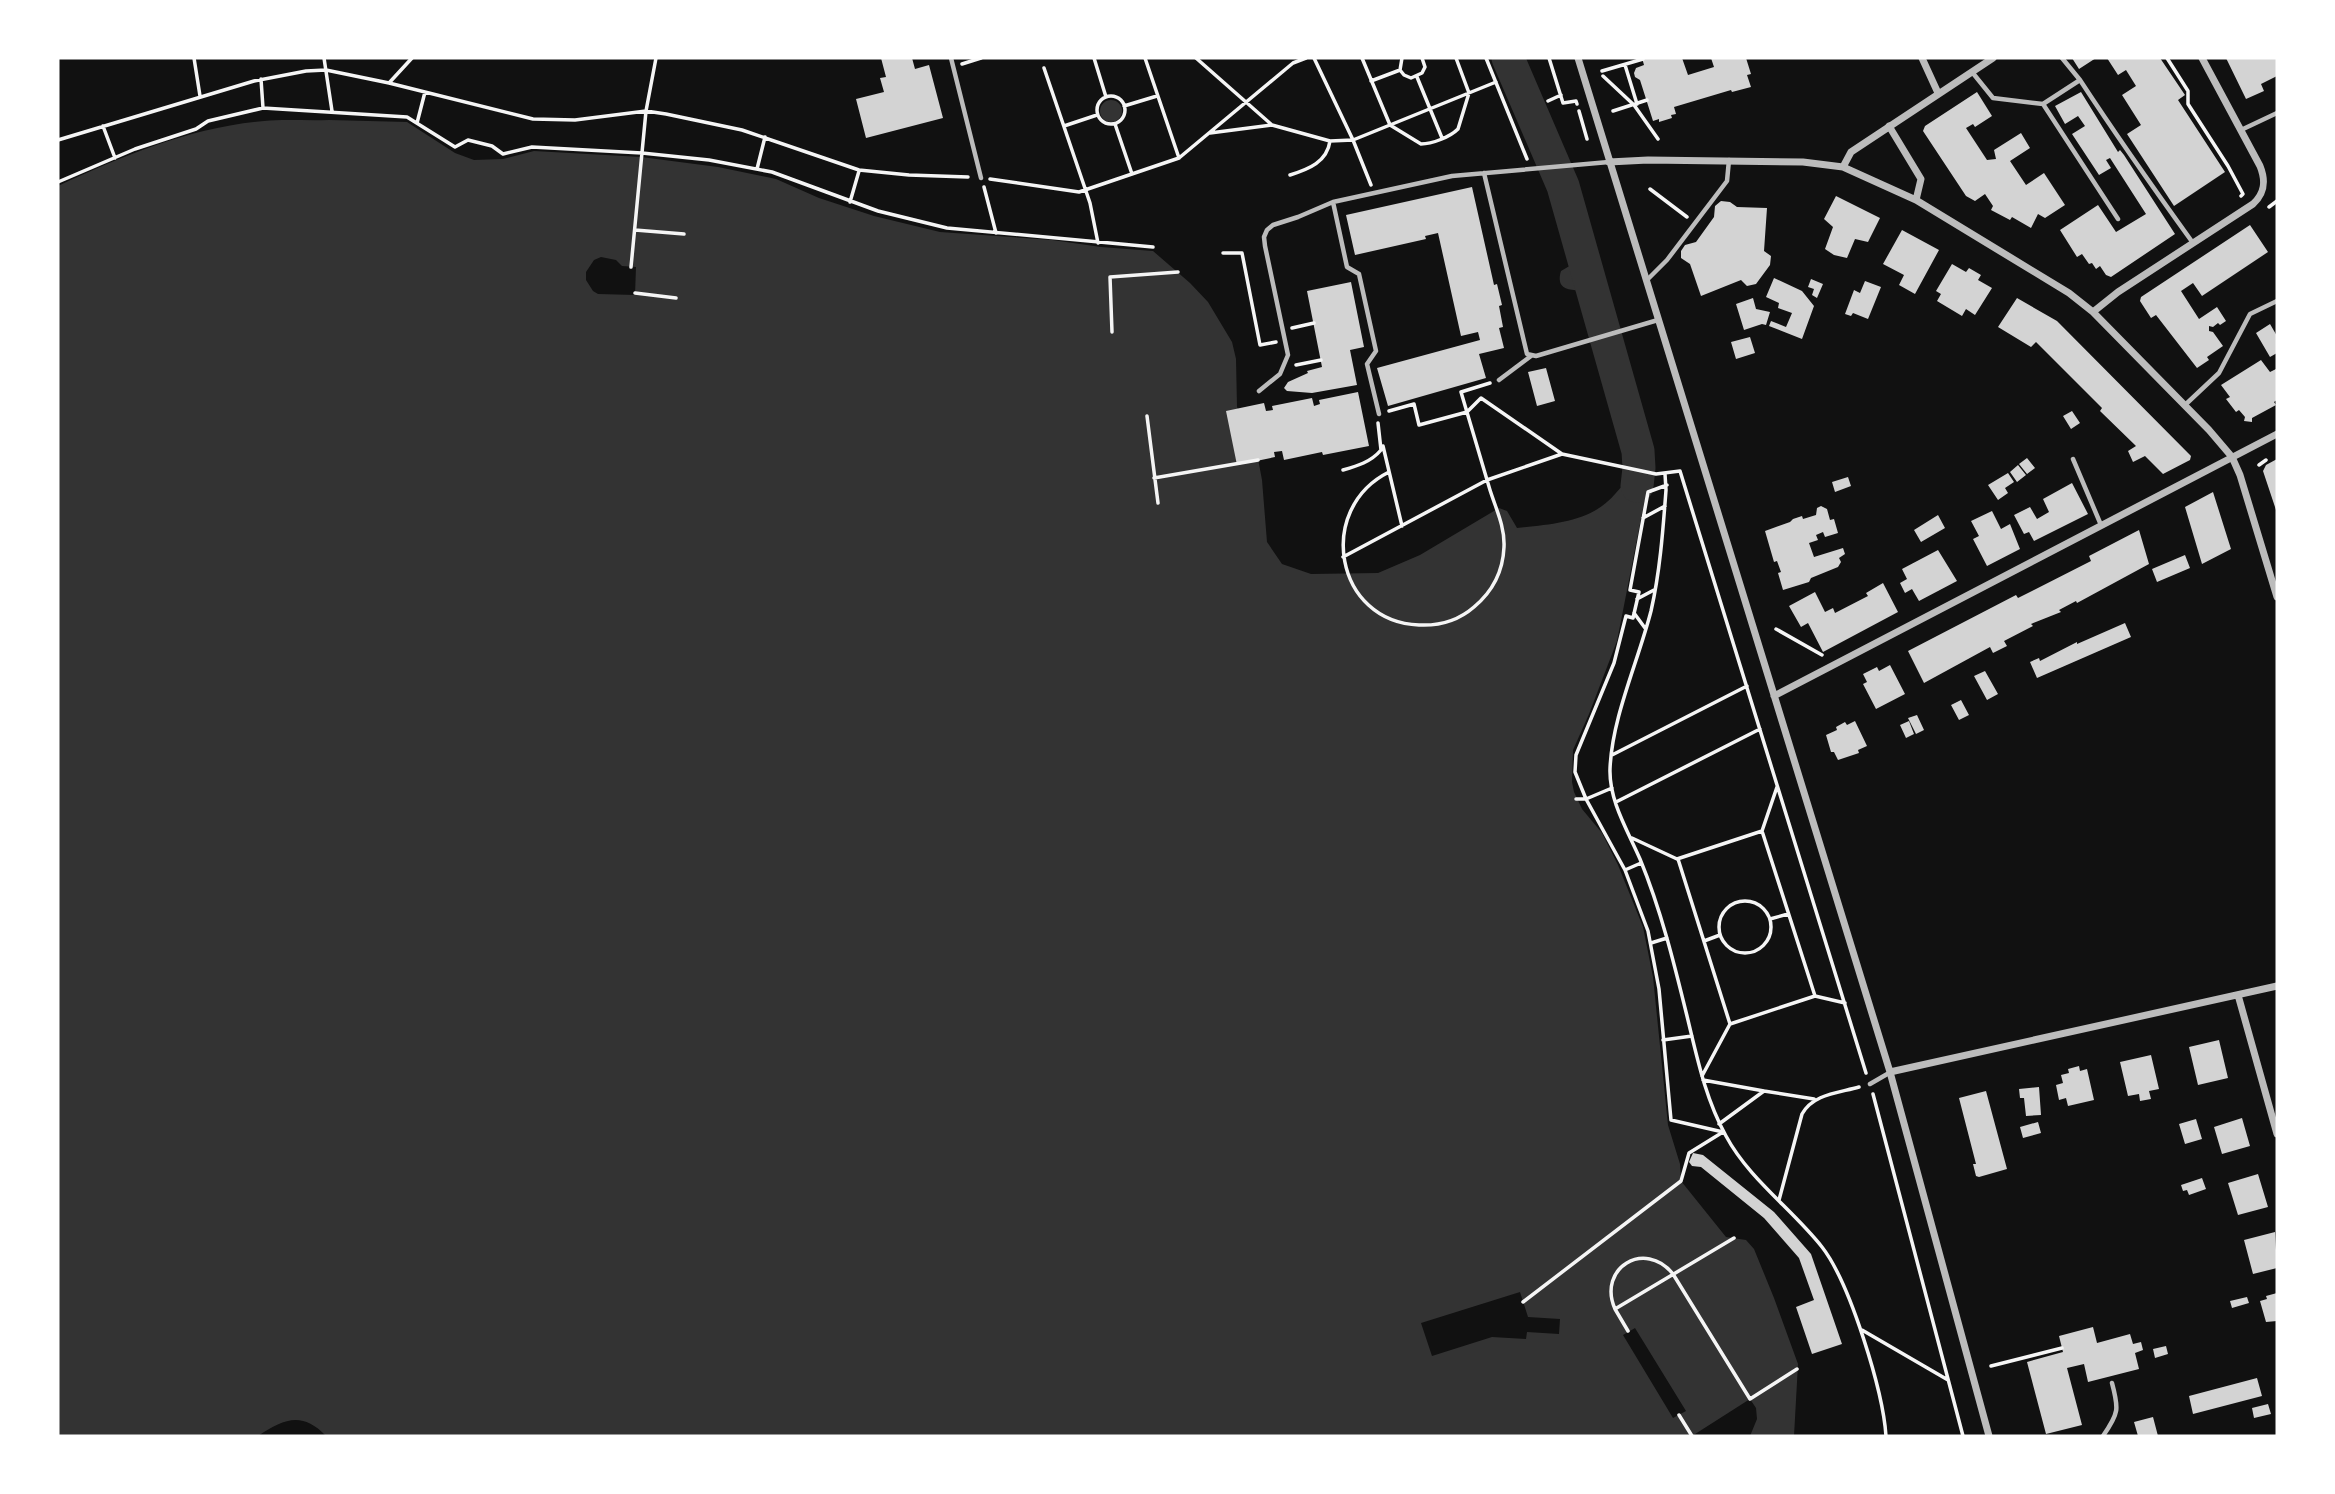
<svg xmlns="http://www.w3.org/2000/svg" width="2335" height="1494" font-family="'Open Sans',sans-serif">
  <rect width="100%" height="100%" fill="#111"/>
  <!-- water -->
  <path fill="#333" d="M1100 111a11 11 0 1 1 22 0a11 11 0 1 1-22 0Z
    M329,120L407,122L455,153L474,160L503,159L534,151L641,157L718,167L776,179L819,198L874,216L940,232L1052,240L1101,247L1153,251L1190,283L1208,302L1232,342L1236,359L1237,407L1255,443L1262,480L1267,542L1282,564L1311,574L1378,573L1420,555L1499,508L1507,511L1517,528C1545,525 1579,523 1602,506C1611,500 1618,490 1626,482L1647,488L1617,641L1589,714L1573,750L1572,782L1574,792L1582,809L1602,833L1618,865L1643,927L1653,977L1668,1125L1680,1164L1681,1181L1726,1237L1746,1240L1754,1249L1774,1298L1798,1364L1794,1436H326C302,1411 284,1419 258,1436H58V186C122,156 192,127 264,121C285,119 307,121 329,120Z
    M1583,258L1592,290C1577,290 1554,294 1561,271Z"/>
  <!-- pier -->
  <path fill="#111" d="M601,257L616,260L622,266L636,267L635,295L598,294L593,291L586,280V272L594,260Z
    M1520,1292L1528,1317L1560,1319L1559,1334L1527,1332L1526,1339L1492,1337L1432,1356L1421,1323Z
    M1635,1328L1686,1411L1673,1418L1623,1335Z
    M1750,1399L1756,1408L1757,1419L1750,1436H1692Z"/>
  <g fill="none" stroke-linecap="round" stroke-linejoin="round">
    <!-- river -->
    <path stroke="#333" stroke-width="33" d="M1508,58L1563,186L1638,451L1639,468L1637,486"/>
  </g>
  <!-- building -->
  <path fill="#d3d3d3" d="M881,58H912L915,69L929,65L943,118L866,138L856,99L884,92L880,78L886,77Z
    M1642,58H1682L1688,75L1714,67L1711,58H1746L1751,74L1747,75L1751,87L1732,92L1731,90L1674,107L1676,114L1671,115L1672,118L1659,122V119L1653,121L1640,80L1635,77L1634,73L1636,68L1644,65Z
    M2072,58H2096L2079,69Z
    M2107,58H2160L2185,95L2178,100L2225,172L2174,206L2127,134L2141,125L2122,95L2136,86L2126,70L2118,75Z
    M2226,58H2277V76L2261,84L2264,91L2246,99Z
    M1977,92L1992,116L1975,127L1973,124L1966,128L1987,160L1996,159L1994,150L2021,133L2030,148L2010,161L2026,185L2044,173L2065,205L2045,218L2038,214L2031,228L2012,217L2010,220L1991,210L1993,206L1985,194L1975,201L1966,196L1923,131L1925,126Z
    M2081,92L2118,152L2120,150L2124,155L2175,234L2111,277L2106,275L2100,266L2096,269L2092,263L2089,264L2082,254L2077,257L2060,230L2098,205L2116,232L2146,214L2110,158L2106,160L2111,168L2099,175L2072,134L2085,126L2078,116L2065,124L2055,106Z
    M1472,187L1492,276L1494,285L1497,284L1502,305L1499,306L1503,327L1499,328L1504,348L1479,354L1486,378L1388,406L1377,368L1480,340L1478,332L1461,336L1438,233L1425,236L1426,239L1355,255L1346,215Z
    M1836,196L1880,218L1868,242L1855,239L1847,258L1834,255L1825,249L1833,227L1824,219Z
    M1721,201L1730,202L1737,207L1767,208L1764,251L1771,256L1770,265L1756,284L1747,286L1741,280L1701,296L1690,264L1681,258V251L1685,245L1696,242L1714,217L1715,206Z
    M2250,225L2268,252L2202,296L2193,283L2181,291L2199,319L2217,307L2226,321L2220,325L2218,323L2213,327L2209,326V331L2213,332L2223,346L2207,357L2209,360L2197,368L2156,315L2151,318L2140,301L2141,297Z
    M1902,230L1939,250L1915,294L1899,285L1904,275L1883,264Z
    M1952,264L1966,272L1969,268L1981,275L1978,280L1992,288L1975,315L1966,309L1962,316L1937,301L1941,294L1936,291Z
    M1774,278L1802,291L1814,306L1802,339L1769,326L1771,321L1786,327L1792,313L1778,308L1779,303L1766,297Z
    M1811,279L1823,284L1817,298L1812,295L1814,289L1808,287Z
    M1865,281L1881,287L1868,319L1853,313L1851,316L1845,314L1854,290L1860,293Z
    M1351,282L1364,347L1350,350L1357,385L1312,393L1287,391L1284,388L1288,382L1308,373L1307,371L1322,367L1307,291Z
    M1753,298L1756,309L1770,312L1766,325L1762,324L1744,330L1736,304Z
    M2017,298L2057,321L2191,456L2190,460L2163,474L2145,456L2133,462L2128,451L2136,446L2100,411L2102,408L2036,342L2031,347L1998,327Z
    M2270,324L2277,336V353L2270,357L2256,333Z
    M1750,337L1755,353L1736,359L1731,342Z
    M2261,360L2270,372L2276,369L2277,371V400L2274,402L2276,405L2252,418V422L2244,421L2245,417L2239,410L2236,412L2226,399L2230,397L2221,385Z
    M1546,368L1555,401L1537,406L1528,372Z
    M1358,392L1369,446L1323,455L1322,452L1284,460L1282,451L1274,452L1275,457L1237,465L1226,411L1264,403L1266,411L1273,410L1272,406L1312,398L1314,406L1320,404L1319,400Z
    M2072,411L2080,423L2071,429L2063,416Z
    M2027,458L2035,468L2027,474L2019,464Z
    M2277,459V513L2263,471L2266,465Z
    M2018,465L2026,475L2017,482L2010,472Z
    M2008,473L2014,482L2005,488L2008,493L1998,500L1988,485Z
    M1848,477L1851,486L1835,492L1832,482Z
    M2072,483L2088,514L2034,541L2029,532L2024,534L2014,515L2030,507L2037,519L2049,512L2043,499Z
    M2213,492L2231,549L2202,564L2185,507Z
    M1821,506L1827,509L1830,520L1834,519L1838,533L1825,537L1823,532L1816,535L1818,540L1809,543L1814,557L1843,548L1845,554L1839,558L1841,562L1838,567L1811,578L1809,582L1783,590L1778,573L1781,572L1777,561L1774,562L1765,531L1790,522L1793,519L1802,516L1803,519L1816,515L1817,508Z
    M1992,511L2001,529L2010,524L2020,549L1987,566L1973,539L1979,536L1971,521Z
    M1938,515L1945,528L1921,542L1914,530Z
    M2139,530L2149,564L2077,603L2076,601L2059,610L2061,612L2031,624L2033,626L2004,641L2007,646L1993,653L1990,647L1924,683L1908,651L2016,595L2018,598L2091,561L2089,556Z
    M1938,550L1957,581L1919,601L1912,589L1905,593L1900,583L1907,579L1902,569Z
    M2185,555L2190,568L2157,582L2152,569Z
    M1883,583L1898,612L1823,652L1808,623L1801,627L1789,606L1815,592L1825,612L1833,608L1835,613L1868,596L1866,593Z
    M2125,623L2131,637L2037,678L2030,662L2039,658L2040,661L2077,642V644Z
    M1890,665L1905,694L1876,709L1863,684L1867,682L1863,674L1877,667L1879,671Z
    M1985,671L1998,694L1987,700L1974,676Z
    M1961,700L1969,715L1959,720L1951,705Z
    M1917,715L1924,730L1916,734L1908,718Z
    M1855,721L1867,746L1858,750L1859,753L1838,760L1834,752H1831L1826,735L1837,730L1836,727L1845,722L1847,725Z
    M1909,721L1914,734L1906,738L1900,725Z
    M2219,1040L2228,1078L2198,1085L2189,1047Z
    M2151,1055L2159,1089L2149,1091L2151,1099L2140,1101L2139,1094L2128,1096L2120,1062Z
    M2079,1066L2080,1071L2087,1069L2094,1100L2068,1106L2066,1098L2059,1100L2056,1085L2063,1083L2061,1075L2069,1073L2068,1069Z
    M2039,1087L2041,1115L2026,1116L2024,1098H2020L2019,1089Z
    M1986,1091L2007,1169L1979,1177L1976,1176L1973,1164H1976L1959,1098Z
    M2242,1118L2250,1146L2222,1154L2214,1127Z
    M2196,1119L2202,1139L2185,1144L2179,1124Z
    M2038,1122L2041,1133L2023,1138L2020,1127Z
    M1693,1153L1703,1155L1774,1212L1811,1254L1842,1344L1812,1354L1796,1307L1814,1300L1799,1258L1764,1218L1701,1167L1692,1166L1689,1162Z
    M2258,1174L2268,1207L2238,1215L2228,1183Z
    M2202,1178L2206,1189L2189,1195L2187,1190L2183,1191L2181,1185Z
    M2275,1232L2277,1268L2253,1274L2244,1240Z
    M2277,1293V1321L2266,1322L2260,1301L2267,1299L2266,1296Z
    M2247,1297L2249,1303L2232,1308L2230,1301Z
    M2093,1327L2097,1343L2130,1334L2133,1344L2141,1342L2143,1350L2135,1353L2139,1369L2088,1382L2084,1364L2067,1368L2082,1425L2046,1434L2027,1362L2063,1352L2059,1336Z
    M2166,1346L2168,1354L2155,1358L2153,1349Z
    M2257,1378L2262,1396L2193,1414L2189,1396Z
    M2268,1404L2271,1414L2254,1418L2252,1408Z
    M2153,1417L2158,1436H2138L2134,1422Z"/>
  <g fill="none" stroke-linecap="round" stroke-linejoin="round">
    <!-- path -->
    <path stroke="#f5f5f5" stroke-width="3.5" d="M194,58L200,96
      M324,58L332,111
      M1094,58L1106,97
      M1145,58L1179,158
      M1196,58L1272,125
      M1314,58L1353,140L1371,185
      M1362,58L1390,125L1421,144C1432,144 1450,137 1458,129L1469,93L1456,58
      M1402,58L1400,70L1404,75L1411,78L1422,73L1425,67L1422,58
      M1486,58L1527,159
      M1549,58L1563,103L1576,101L1577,104
      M2167,58L2188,91V104L2228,166L2243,194L2241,196
      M962,64L981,58
      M1625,65L1637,104
      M1044,68L1090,203L1098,243
      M1602,71L1643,59
      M1603,76L1634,105L1658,139
      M1417,77L1442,138
      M261,79L263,108
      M1371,81L1400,70
      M389,83L412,58
      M1097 110a14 14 0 1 1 28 0a14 14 0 1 1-28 0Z
      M1548,101L1561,95
      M1124,106L1157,96
      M1579,111L1587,139
      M1613,111L1647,100
      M417,123L425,92
      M1115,124L1132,174
      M103,126L115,158
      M1064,126L1097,115
      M1210,133L1272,125L1330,141L1353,140L1496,82
      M58,140L254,81L306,71L326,70L389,83L533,119L575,120L646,111L666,114L742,130L859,170L909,175L968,177
      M757,169L765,137
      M1290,175C1309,169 1327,162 1330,141
      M990,179L1079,192L1179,158L1293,63L1306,58
      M58,182L135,149L196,129L208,121L263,108L407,117L455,147L468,140L492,146L503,154L532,147L642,153L709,160L772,172L878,211L947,228L1153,247
      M984,187L996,233
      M1650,189L1687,217
      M850,202L859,171
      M2269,207L2277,201
      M635,230L684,234
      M1223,253H1242L1260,345L1276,342
      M631,267L646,111L656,58
      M635,293L676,298
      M1292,328L1314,323
      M1112,332L1110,277L1178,272
      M1296,365L1321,360
      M1389,411L1414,404L1419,425L1467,412L1481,398L1562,454L1656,474L1680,471L1866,1073
      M1147,416L1158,503
      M1383,446L1402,526
      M2259,465L2266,460
      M1343,470C1357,466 1371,462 1381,450L1378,423
      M1389,472C1315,509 1335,622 1419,625C1439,626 1459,620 1474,607C1492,592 1503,571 1504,547C1505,527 1496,509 1490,490C1480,457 1471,425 1461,392L1490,383
      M1665,474L1666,490C1663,530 1660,572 1651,611C1638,662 1612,717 1610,769C1609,801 1628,831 1640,859C1661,910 1674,963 1687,1016C1697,1057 1705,1098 1726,1136C1749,1179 1792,1209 1822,1247C1850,1283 1883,1391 1886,1436
      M1154,478L1258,460
      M1667,485L1648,492L1630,590L1639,592L1633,618L1626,616L1614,663L1576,755L1575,772L1586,799L1625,870L1648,931L1659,989L1671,1120L1723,1132
      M1643,518L1665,506
      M1343,557L1487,480L1562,454
      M1637,599L1654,590
      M1634,613L1645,628
      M1776,629L1822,655
      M1612,755L1747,686
      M1576,799H1586L1612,788
      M1616,802L1760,729
      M1762,831L1815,996L1845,1003
      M1632,838L1677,859L1762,831L1777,787
      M1678,859L1730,1024
      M1625,870L1641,863
      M1719 927a26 26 0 1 1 52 0a26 26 0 1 1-52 0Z
      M1770,919L1788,914
      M1704,941L1720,935
      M1651,943L1667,938
      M1663,1040L1692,1036
      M1702,1076L1730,1024L1815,996
      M1703,1080L1764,1091
      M1873,1094L1963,1436
      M1719,1124L1764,1091L1814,1099
      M1779,1200L1802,1114C1813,1094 1838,1093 1859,1087
      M1734,1238L1615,1309C1597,1268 1645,1239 1673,1274L1750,1399L1797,1369
      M1523,1302L1681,1181L1689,1153L1723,1132
      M1615,1309L1628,1331
      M1862,1330L1948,1380
      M1991,1366L2062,1348
      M1679,1415L1692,1436"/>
    <!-- service -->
    <path stroke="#bcbcbc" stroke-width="4.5" d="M951,58L981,178
      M2062,58L2080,80
      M1972,72L1993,98L2043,104L2118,219
      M2043,104L2080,80C2116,135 2154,189 2193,243
      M2241,130L2277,113
      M1484,173L1527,354L1536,356L1658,320
      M1333,202L1347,267L1359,274L1376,351L1367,364L1379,414
      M1647,280L1667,260L1727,181L1729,160
      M1499,380L1531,356
      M1259,391L1280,374L1288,355L1265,246L1264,237L1267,230L1273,225L1298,217L1333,202L1452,176L1609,162
      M2185,405L2219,373L2250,314L2277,301
      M2073,459L2101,525
      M1870,1084L1889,1073
      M2103,1436C2119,1413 2119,1409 2112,1383"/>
    <!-- minor -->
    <path stroke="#bcbcbc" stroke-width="7" d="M1578,58L1890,1072L1989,1436
      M1922,58L1938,93
      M1889,126L1921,179L1916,200
      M1609,162L1648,160L1803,162L1843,167L1916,200L2069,293L2093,312L2209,430L2232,457L2240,475L2277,597
      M1843,167L1851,152L1993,58
      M2093,312L2118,292L2253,204C2265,193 2266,181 2260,166L2202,58
      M1774,696L2277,434
      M2238,995L2277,1134
      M1890,1072L2277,986"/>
  </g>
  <!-- border -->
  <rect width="2335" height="1494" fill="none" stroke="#ffffff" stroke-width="119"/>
</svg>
